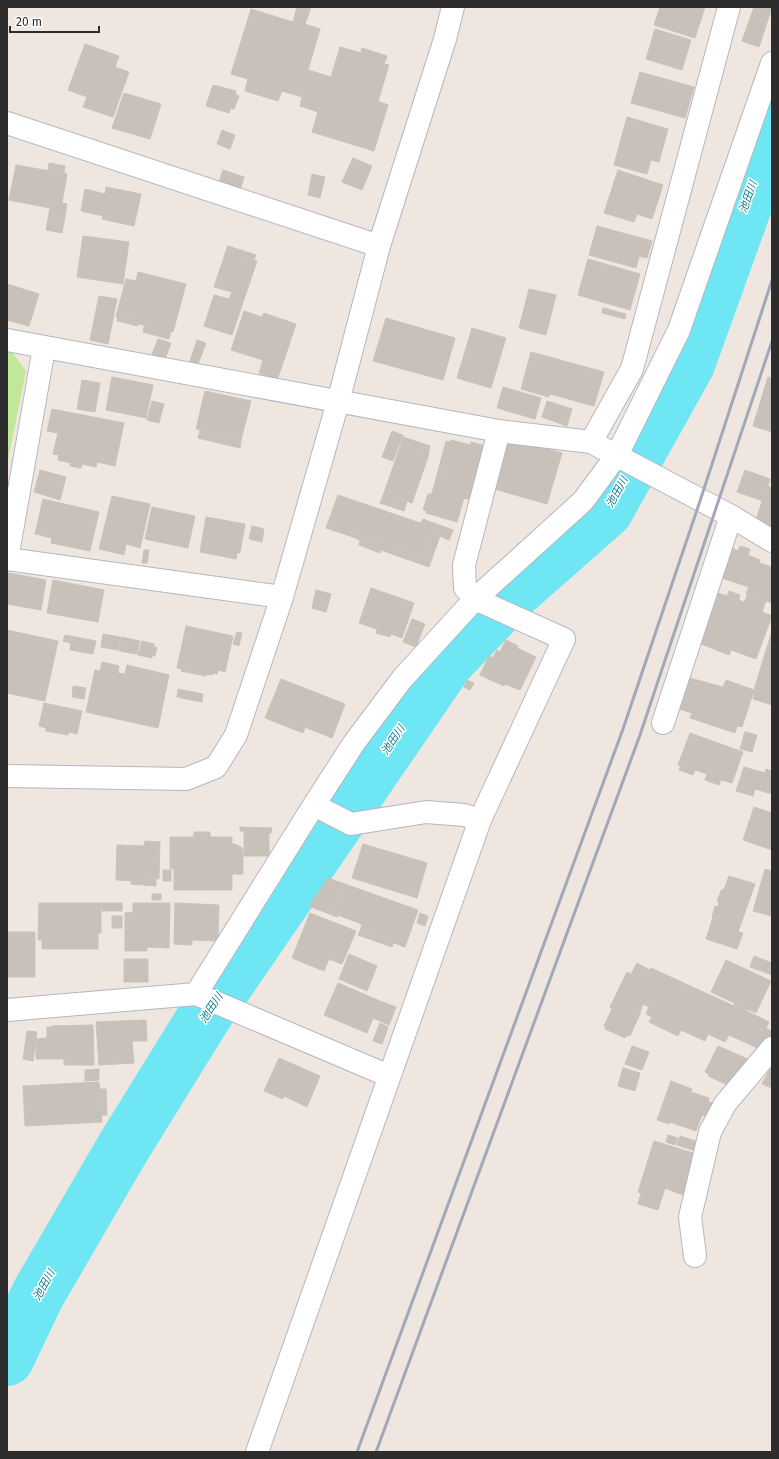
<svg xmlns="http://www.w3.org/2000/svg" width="779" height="1459" font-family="'Fira Sans','Noto Sans JP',sans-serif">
  <rect width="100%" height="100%" fill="#efe6df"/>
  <!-- green -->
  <path fill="#c1e79a" d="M7,351L12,352L26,371L7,465Z"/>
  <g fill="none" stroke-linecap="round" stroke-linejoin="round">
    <!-- river -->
    <path stroke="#6fe6f4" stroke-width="54" d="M7,1359L38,1294L123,1148L204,1017L447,662L514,592L606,511L688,364L772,131"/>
  </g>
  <!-- building -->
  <path fill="#c8c1ba" stroke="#cbc1b8" d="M297,7H311L305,24L320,29L308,70L331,77L340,47L361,53L362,48L387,56L384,64L389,65L378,101L388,105L374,151L312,132L318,112L300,106L302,97L282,91L278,101L245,91L248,79L231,74L251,9L293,22Z
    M660,7H705L695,38L654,25Z
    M754,7H772L759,47L742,41Z
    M655,29L691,40L682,70L646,59Z
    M85,44L119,56L115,67L129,72L113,117L83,107L87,97L68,90Z
    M640,72L694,87L685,118L631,103Z
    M213,85L236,91L235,94L239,96L234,109L231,108L229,113L206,106Z
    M124,93L161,104L150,139L112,128Z
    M627,117L668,129L659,162L651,160L647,174L614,165Z
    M222,130L235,135L230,149L217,144Z
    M353,158L372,166L362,190L342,182Z
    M49,163L65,166L64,173L48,170Z
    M16,165L67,174L62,203L67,204L62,233L46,230L50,208L9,200Z
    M223,170L244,177L238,198L216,191Z
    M618,170L663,185L652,219L637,214L634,222L604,213Z
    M312,174L325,177L320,198L308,195Z
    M106,187L141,194L134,226L102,219L103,216L81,211L85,189L105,194Z
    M597,226L652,241L647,258L639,256L636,268L589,255Z
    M83,236L129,242L123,284L77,277Z
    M228,246L256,255L254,260L226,251Z
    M226,251L257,261L232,335L204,326L214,295L229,299L232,292L214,287Z
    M588,259L640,274L630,310L578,295Z
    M138,272L186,284L173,332L171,331L169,339L143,332L145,322L124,317L122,322L117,321L118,318L116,317L126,279L136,281Z
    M7,284L39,294L29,326L7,320Z
    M529,289L556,295L546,335L519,328Z
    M99,296L117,299L108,344L90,340Z
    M603,308L626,314L625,319L602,313Z
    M244,311L262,317L264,313L296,324L282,366L231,350Z
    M124,317L145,322L144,325L138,324L137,326L122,322Z
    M386,318L455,338L443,380L373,361Z
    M472,328L506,338L491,388L457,378Z
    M158,339L171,343L165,359L152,354Z
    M197,340L206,343L198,364L190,361Z
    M531,352L604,372L594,406L550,394L549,397L521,389Z
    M263,360L282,366L277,380L259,373Z
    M112,377L153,385L146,418L106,410Z
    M768,377L772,378V432L753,426Z
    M82,380L100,383L95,412L77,409Z
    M503,387L541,398L535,419L497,408Z
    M205,391L251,401L241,440L196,429Z
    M152,401L164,404L159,423L147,420Z
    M547,401L572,409L567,426L542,417Z
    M52,409L124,423L115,466L97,462L96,467L82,464L81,468L70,466L71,463L58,460L59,455L53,454L58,433L47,431Z
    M200,430L241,440L240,448L198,438Z
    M392,431L403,435L393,461L382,457Z
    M403,437L430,446L428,454L401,444Z
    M509,438L562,453L547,504L494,489Z
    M451,440L471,445V442L485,446L470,500L464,498L457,522L426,513L434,486L438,487Z
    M446,441L451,442L438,487L434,486Z
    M401,444L429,454L412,503L384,493Z
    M40,470L66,477L60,500L34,492Z
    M745,470L770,479L763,501L737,492Z
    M767,486L772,488V487V526L756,520Z
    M384,493L407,501L404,511L380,503Z
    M428,494H431L427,511L423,510Z
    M338,495L435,528L425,558L351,532L350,536L326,528Z
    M112,496L150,504L140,548L126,544L124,555L99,549Z
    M43,499L99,512L90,551L51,543L52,538L35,534Z
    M152,507L195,516L188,548L145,539Z
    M206,517L245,524L240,553H237L236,559L200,552Z
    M423,519L453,530L449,540L440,536L429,567L381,550L380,553L359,545L360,540L350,536L351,532L425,558L435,528L421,523Z
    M252,526L264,529L262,542L249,539Z
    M740,546L750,549L748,555L760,560L759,563L772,567V603L746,594L749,587L719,577L730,547L738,551Z
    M144,550H149L147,563H142Z
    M8,573L46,580L41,610L7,604V576Z
    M53,580L104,590L98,622L47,613Z
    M371,588L414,603L402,638L391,634L390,637L376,633L377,629L359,623Z
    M316,590L331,594L326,612L312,608Z
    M711,591L727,596L729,591L740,595L739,600L744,602L748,594L766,601L762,612L772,616L756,659L731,650L729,655L696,642Z
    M412,619L425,624L416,647L403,642Z
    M186,626L233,636L225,672L218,670L217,674L213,673L212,675L206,674V676L181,671L182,669L177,668Z
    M7,630L58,641L45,701L7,693Z
    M772,631V705L753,699L754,694L753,693Z
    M237,632L242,633L239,646L233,644Z
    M103,634L120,637L118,650L101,647Z
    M65,635L96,641L93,654L70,650L71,643L63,641Z
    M121,637L140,641L137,654L119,651Z
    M506,640L518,646L517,648L536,657L520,690L505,684L504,686L480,675L489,656L493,658L497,650L500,652Z
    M142,641L154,644V647L157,648L155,656L152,655V658L138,655Z
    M102,662L119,666L118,673L125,674L127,665L169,675L158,728L86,712L95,670L100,671Z
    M686,677L723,687L726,680L754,690L742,727L737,726L735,733L690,718L692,713L676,708Z
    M281,679L345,704L332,738L305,727L303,733L265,718Z
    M467,680L474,683L470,690L464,687Z
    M73,686L86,688L84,699L72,697Z
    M178,689L203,694L202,702L177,697Z
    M44,703L82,711L77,734L69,732L68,735L46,731V728L39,726Z
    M745,732L757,735L752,752L740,749Z
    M690,733L743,752L732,783L721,780L719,785L705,780L707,774L695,770L693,775L679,770L681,766L678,765Z
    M744,767L765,773L766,769L772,771V794L755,789L753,796L736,791Z
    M754,807L772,813V850L743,840Z
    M240,827L272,828L271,833H269V856H244V831H240Z
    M194,832H210V837H232V844H235L241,847L243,851V874H232V890H174V869L170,868V837H194Z
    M145,841L160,842L159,879L145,878V881L116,880L117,845L144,846Z
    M363,844L427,863L417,898L352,878Z
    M765,869L772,871V916L753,911Z
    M163,870H171V881H163Z
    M729,876L755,884L738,932L743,933L737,949L706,939L713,917H712L715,906L718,907L719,902L717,901L722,889L724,890Z
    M145,878L156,879V886L131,884V881H145Z
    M328,878L342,883L332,913L338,915L337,917L309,906Z
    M342,883L418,910L405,947L360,931L362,924L332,913Z
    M152,894H161V900H152Z
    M39,903H101V933H98V949H42V940H38Z
    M102,903H122V911H102Z
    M133,903H170L169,948L147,947V951H125V913L133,912Z
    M175,903L219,905L218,941L192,940V945L174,944Z
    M310,913L356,931L342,964L329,959L324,971L292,958Z
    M420,913L428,916L425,926L417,923Z
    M112,916H122V928H112Z
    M360,931L393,943L392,947L358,935Z
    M7,932H35V977H7Z
    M349,954L377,966L367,991L339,979Z
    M754,956L772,963V975L750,967Z
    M124,959H148V982H124Z
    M726,960L771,981L756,1013L711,992Z
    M637,963L650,970L651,968L734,1006L735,1003L748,1009L747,1011L769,1022L766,1028L772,1031V1035L769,1042L762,1050L729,1035L725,1042L708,1034L705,1041L681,1030L678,1036L649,1022L652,1017L646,1014L649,1007L643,1004L640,1012V1014L630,1036L627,1035L625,1038L605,1029L606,1027L604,1026L612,1009L610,1007L627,972L631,974Z
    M338,983L380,1001L367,1033L324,1015Z
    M380,1001L396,1007L389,1025L373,1018Z
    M146,1020L147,1041H132L134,1063L99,1065L96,1022Z
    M380,1023L388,1027L382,1044L373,1041Z
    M93,1025L94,1065H64V1059H36V1039L47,1038V1027H52V1026Z
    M27,1031L37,1032L33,1061L23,1059Z
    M632,1046L649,1052L642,1070L625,1064Z
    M718,1046L750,1060L742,1076L736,1072L730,1086L708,1076L709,1074L705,1072Z
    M279,1058L320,1076L307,1107L284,1096L283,1099L264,1091Z
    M772,1065V1088L762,1084Z
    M623,1068L640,1073L635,1091L618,1086Z
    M99,1069V1080L85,1081V1070Z
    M671,1081L692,1089L691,1092L709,1098L708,1102L713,1103L710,1111H707L705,1116L702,1115L696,1131L670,1122L669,1124L657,1120Z
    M99,1082L102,1122L25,1126L23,1086Z
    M99,1089H106L107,1115H101Z
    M668,1135L678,1138L675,1145L666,1142Z
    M680,1136L699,1142L696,1151L677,1145Z
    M654,1141L696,1154L683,1195L665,1188L658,1210L638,1204L641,1193L638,1192Z"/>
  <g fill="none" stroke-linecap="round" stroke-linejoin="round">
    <defs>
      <path id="minor" d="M7,123L379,246
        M7,340L499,431L591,442L731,516L772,541
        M44,348L7,559L282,597
        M591,442L632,369L729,7
        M663,723L731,516
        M7,776L186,779L216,767L236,735L282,597L338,402L379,246L445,39L453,7
        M314,805L351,824L426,812L464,815L480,820
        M196,994L314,805L354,743L402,679L475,599L583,501L617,455L679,330L772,63
        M7,1010L196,994L389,1076
        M695,1256L690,1217L710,1132L725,1104L772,1048
        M257,1452L480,820L564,639L475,599L465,588L464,565L499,431"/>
    </defs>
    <!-- minor casing -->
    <use href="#minor" stroke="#b3b7c1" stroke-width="24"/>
    <!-- minor -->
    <use href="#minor" stroke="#fff" stroke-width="22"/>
    <!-- rail -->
    <path stroke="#a1a8b8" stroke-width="3" d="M357,1452L623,729L700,501L772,280
      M376,1452L640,735L772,341"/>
  </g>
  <g text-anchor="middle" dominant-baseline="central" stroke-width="3" stroke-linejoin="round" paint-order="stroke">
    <!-- water labels -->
    <g font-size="11" font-style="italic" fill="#097d97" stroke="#fff">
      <text transform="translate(748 197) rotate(-70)">池田川</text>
      <text transform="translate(617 492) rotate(-61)">池田川</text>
      <text transform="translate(393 740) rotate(-56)">池田川</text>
      <text transform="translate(211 1008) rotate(-56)">池田川</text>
      <text transform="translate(44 1285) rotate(-61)">池田川</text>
    </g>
  </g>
  <!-- border -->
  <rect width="779" height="1459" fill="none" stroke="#2d2d2d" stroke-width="16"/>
  <!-- scale -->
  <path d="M10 26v6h89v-6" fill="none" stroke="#2d2d2d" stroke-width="2"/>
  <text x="16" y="26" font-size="12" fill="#2d2d2d" stroke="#ffffff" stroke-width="3" paint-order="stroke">20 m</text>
</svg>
